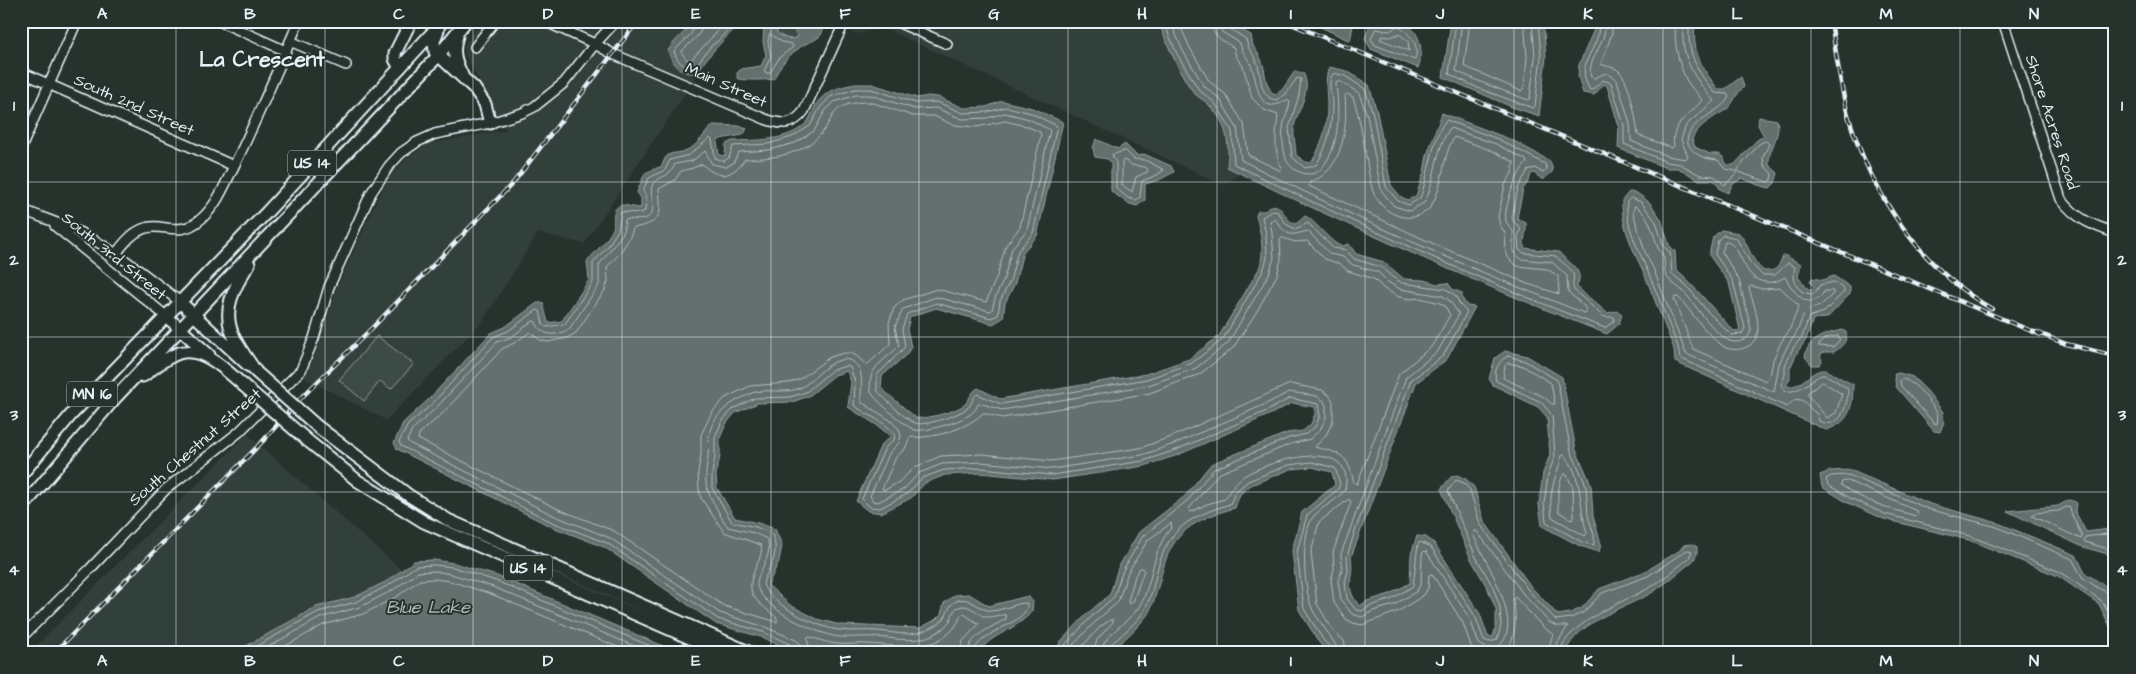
<svg xmlns="http://www.w3.org/2000/svg" width="2136" height="674" font-family="'Architects Daughter',sans-serif">
  <rect width="100%" height="100%" fill="#26332d"/>
  <filter id="ink" filterUnits="userSpaceOnUse"><feTurbulence type="fractalNoise" baseFrequency=".02" numOctaves="2"/><feDisplacementMap in="SourceGraphic" scale="10" xChannelSelector="R" yChannelSelector="G"/><feConvolveMatrix kernelMatrix="1 2 1 2 8 2 1 2 1" color-interpolation-filters="sRGB"/></filter>
  <g filter="url(#ink)">
    <!-- built -->
    <path fill="#333f3a" d="M480,21H723L698,47L695,79L584,244L538,233L482,322L386,420L302,377L313,359L336,290L377,200L389,177L406,159L427,144L506,130L465,55V44Z
      M823,21H1185L1270,155L1224,185L884,28L856,34Z
      M247,434L431,596L348,653H29Z"/>
    <!-- green -->
    <path fill="#3e4b47" stroke="#939ea0" d="M779,21H790L798,37C790,41 780,38 775,29Z
      M377,336L414,364L391,389L380,381L364,401L339,380Z"/>
    <!-- water -->
    <path fill="#636f6d" stroke="#98a3a5" d="M694,21H742C732,32 701,61 699,72C683,77 673,65 668,51C674,39 686,33 694,21Z
      M760,21H779L775,29C780,38 790,41 798,37L789,21H821C822,25 824,30 822,33C819,40 808,42 802,46C788,56 781,63 774,79C766,80 741,81 737,78V73L741,69L761,66L766,55L763,42L764,26Z
      M1158,21H1226L1251,35C1253,50 1254,46 1260,57C1267,71 1263,83 1274,95L1282,90L1295,71L1303,73C1313,89 1297,111 1294,127C1293,136 1296,147 1296,155L1307,163L1312,162C1323,142 1327,128 1327,106C1327,90 1324,82 1329,67L1347,71L1369,85L1377,112L1391,185L1401,197L1408,200L1416,196L1424,172L1427,155L1442,113L1512,140L1550,161L1553,171L1543,180L1534,173L1531,174L1529,181L1523,189L1517,218L1526,223C1527,232 1523,239 1524,248L1559,252C1564,260 1581,267 1579,279C1579,282 1577,284 1577,287L1607,313L1617,311L1622,314L1619,324L1607,334C1478,284 1352,228 1227,167C1230,144 1227,123 1210,106C1206,101 1199,98 1195,94C1180,76 1167,43 1158,21Z
      M1320,21H1354L1350,41L1321,27Z
      M1395,21C1418,22 1426,49 1418,68L1371,49L1365,39L1369,27L1374,22L1389,26Z
      M1451,21H1543L1546,57L1539,116L1512,107L1443,77Z
      M1593,21H1696C1690,48 1702,69 1718,89H1725L1741,77L1744,87C1736,93 1734,103 1727,109C1715,117 1698,125 1692,139L1695,147L1710,154H1719L1723,157L1727,165H1734L1757,140L1764,136L1758,125L1759,117L1777,120C1782,136 1767,150 1769,165L1778,173L1775,183L1770,188L1758,185L1742,178L1732,185L1728,193L1720,189L1716,182L1712,180H1699L1678,168H1666L1618,148L1619,127L1607,86L1604,84L1594,95L1583,93L1578,76L1579,65L1595,27Z
      M855,84H872L917,98L928,96L938,97L964,108L986,107L1002,101L1007,102L1032,108L1063,122L1037,236L1023,252L1015,283L1005,303L1003,318L993,324L936,308L910,317L907,329L911,347L906,355L882,376L881,388L916,418C926,419 960,411 966,403C971,397 970,393 978,388L1000,399L1146,374L1189,359L1219,336L1259,269C1265,251 1261,234 1256,216L1258,211H1265C1278,197 1282,213 1289,220C1291,222 1294,223 1296,224L1305,216C1315,220 1333,246 1342,246C1344,246 1347,244 1349,244L1356,254L1384,262L1404,279L1423,280L1437,284L1448,283L1452,289L1462,293V298L1467,306L1475,307L1447,359L1416,383L1351,557C1355,580 1342,586 1360,606L1367,601L1390,594L1410,583L1411,554L1417,536L1426,537L1434,543L1480,614L1488,637H1493L1496,626V609L1488,589L1471,559L1441,489L1451,477L1457,475L1466,479L1474,487L1484,521L1532,588L1558,615L1570,613L1582,608L1599,589L1646,571L1679,551L1684,545L1693,544L1697,547V554L1693,561C1680,571 1667,583 1653,592C1625,609 1579,619 1565,653H1330L1320,644L1299,610L1292,551L1302,512L1335,485L1332,472L1312,467L1291,469L1251,485L1240,494L1235,508C1202,517 1176,528 1165,562C1160,578 1157,595 1150,610C1145,622 1120,643 1110,653H1056L1060,642L1088,613L1110,594L1118,568L1139,532L1185,496L1211,464L1287,433L1303,431L1311,424L1315,414V407L1292,403L1271,414L1178,455L1144,466L1053,480L980,473L945,475L925,483L911,498L881,513L868,511L856,501L881,445L890,437C879,424 862,417 848,407L851,382L847,371L835,375L809,396L792,402L758,403L735,413L726,424L720,438V456L716,475L717,488L735,518L758,523L775,529L782,545L779,561L768,585L790,605L817,619L840,625L920,628L935,620L941,614L944,603L955,595L969,594L989,606L1028,596L1033,602L1032,611C1018,630 991,633 978,653H797L761,637L716,624L604,547L550,526L397,449L394,443L403,423L428,400L491,333L505,327L537,303H543L548,323L562,321L589,280L587,261C596,251 607,241 613,229C615,223 610,207 622,205C627,205 635,208 641,208V198L637,192L645,173L662,166C667,148 675,156 687,150C699,145 704,133 713,125L739,126L747,129L743,135L720,139L717,142L719,155L725,156L726,144L732,141C755,140 788,142 806,123C811,118 812,112 815,106C824,91 839,87 855,84Z
      M1096,139L1118,149L1125,144L1136,155L1141,156L1144,154L1171,166L1174,172L1159,180L1145,184V200L1137,206L1127,203L1111,191V163L1108,159L1095,157L1093,148Z
      M1629,192L1637,193L1650,203L1661,219L1669,245L1675,251L1676,270C1698,289 1714,311 1734,331L1740,330L1729,283L1709,255L1713,237L1721,230L1739,233C1749,244 1751,262 1764,271C1781,271 1777,265 1784,255L1801,264L1798,277L1807,288L1812,290L1814,287L1810,281L1812,278L1823,280L1834,276L1850,287V294L1827,318L1813,319L1806,340L1798,351L1790,368V378L1786,386C1802,389 1810,369 1825,370C1828,370 1846,382 1853,384C1853,407 1850,423 1826,430L1675,362L1674,349C1664,324 1654,298 1644,273C1633,250 1621,226 1622,200Z
      M1842,330L1846,332C1848,342 1841,347 1834,352H1824L1820,355L1822,361L1819,365H1812L1805,357C1808,337 1826,334 1842,330Z
      M1505,351L1527,356L1562,377L1576,450L1591,484L1593,516L1601,544L1599,552L1580,546L1542,526L1539,504L1543,473L1550,455L1547,417L1538,407L1493,385L1489,379L1495,358Z
      M1899,373L1913,377L1928,392L1943,412L1944,422L1940,432L1934,431L1896,387L1894,374Z
      M1850,470L1930,504L1998,523L2076,555L2085,573L2115,592V637L2099,604L2058,576L1969,540L1884,519L1848,503L1822,487L1820,475L1830,471Z
      M2069,500L2076,502L2075,511L2086,532L2109,529L2115,534V556L2083,547L2007,511L2058,506Z
      M434,560L454,563L497,576L680,653H234L316,607L355,597L387,581L414,561Z"/>
    <g fill="none" stroke-linecap="round" stroke-linejoin="round">
      <!-- shore -->
      <path stroke="#b3bdc0" stroke-width="1" d="M697,21L691,34L674,51C676,60 684,69 694,68L711,46L719,40L735,21
        M704,21C703,35 690,42 681,52L688,61H690L727,21
        M1163,21L1177,54L1199,90L1215,103L1232,131L1234,164C1356,224 1478,280 1605,328L1614,321V317H1604L1574,290C1571,284 1575,280 1573,274C1570,266 1561,263 1556,256L1524,253L1519,250L1518,237L1521,228L1514,222L1512,218L1518,188L1528,170L1535,168L1543,173L1547,169L1545,164L1498,139L1446,120C1432,138 1429,176 1420,198L1409,205L1398,201L1386,187L1373,114L1365,89L1345,76L1334,73C1326,80 1332,94 1332,104C1332,127 1328,146 1316,165L1305,168L1292,157L1289,128L1299,95L1301,79L1297,78L1286,94L1276,100C1258,98 1262,72 1256,60C1250,49 1249,52 1246,39L1227,27L1224,21
        M1170,21L1183,51L1204,86L1220,99L1237,128L1241,160C1352,217 1467,268 1584,313L1587,312L1583,305L1568,292L1567,276L1552,262L1521,259L1513,252V231C1511,228 1507,225 1506,221C1503,208 1517,171 1527,163L1526,160L1496,144L1450,128C1435,149 1436,179 1425,202L1410,211L1394,206L1381,190L1367,115L1359,93L1339,81L1336,83C1339,111 1341,146 1321,169C1311,180 1290,171 1286,159C1283,150 1282,136 1283,128C1284,119 1289,110 1290,102L1287,100C1255,119 1259,81 1250,63C1246,55 1242,53 1240,43L1222,32L1218,21
        M1178,21L1190,48L1209,81L1225,94L1244,124L1248,155L1281,171L1282,168C1273,153 1276,132 1278,115L1264,110L1252,98L1243,66L1236,57L1234,48C1222,40 1212,37 1211,21
        M1456,21L1449,74L1480,89L1533,108L1535,106L1541,57L1538,21
        M1462,21L1456,71L1483,83L1528,100L1530,98L1535,57L1532,21
        M1470,21L1464,66L1521,91L1524,88L1527,57L1524,21
        M1598,21C1604,48 1572,61 1590,90L1593,89L1603,80L1611,83L1624,125V144L1667,162L1680,164L1700,175L1714,176L1725,185L1736,174V171L1725,169L1718,160C1704,159 1692,155 1687,141C1689,119 1720,114 1729,97L1727,94L1715,93C1697,73 1685,49 1690,21
        M1605,21C1609,41 1585,62 1591,77L1594,78L1606,73L1617,80L1630,124L1631,141L1667,156L1685,159L1688,156L1681,140L1686,125L1714,101C1694,78 1678,54 1684,21
        M1612,21V33L1601,64C1606,67 1613,66 1619,71C1630,81 1636,120 1638,135L1672,148L1674,146C1670,123 1690,116 1702,100C1698,93 1691,88 1687,81C1678,64 1673,40 1676,21
        M1398,26C1411,34 1420,45 1415,60L1375,45L1371,39L1375,29L1389,31Z
        M770,34L782,42L792,44L793,47L780,57L769,74L764,71L771,56L768,41Z
        M1399,34L1408,41L1409,51L1380,39L1382,36L1390,37Z
        M1347,94L1353,97C1360,118 1363,140 1367,162C1369,172 1370,183 1373,192C1383,215 1411,227 1430,208C1444,187 1441,159 1454,137L1493,151L1514,162L1512,173L1505,185L1498,217L1500,225L1505,233L1506,255L1511,261L1517,266L1547,269L1558,276L1559,294L1528,284L1434,244L1309,186L1310,182C1343,172 1348,126 1345,96Z
        M870,102L913,116H934L951,124L961,126L977,127L1005,121L1026,126L1040,132L1041,135L1020,227L1006,245L997,276L986,302L937,289L903,300L894,308L889,323L890,344L868,364H865L858,357L851,353H844L830,357L800,379L788,383L750,386L725,398L712,412L701,435V454L698,473L699,490L701,498L724,532L761,545C762,550 761,554 759,560C743,594 751,596 777,618V622L724,606L614,531L558,509L418,439L419,434L442,414L502,349L514,343L530,332L540,340L548,342L567,338L576,333L605,290L608,281L607,267L620,253L630,237L633,228C661,223 662,216 659,189L675,180L681,171L693,168L702,164C719,180 731,178 745,159C768,158 791,157 811,143C839,123 822,102 870,102Z
        M1766,141L1769,144L1763,157L1764,165L1772,174L1771,180L1768,182L1738,172V169L1759,144Z
        M1126,151L1134,159L1145,160L1164,170L1157,175L1142,181L1140,197L1136,200L1128,198L1116,188V163L1112,155Z
        M1124,160L1132,165L1145,167L1148,169L1147,172L1136,177L1132,192L1122,185V162Z
        M1631,198L1641,202L1656,222L1664,247L1670,252L1672,274L1686,285L1708,312L1731,335L1742,334L1745,328L1733,281L1715,254L1718,240L1723,235L1736,238L1750,262L1762,275H1775L1788,263L1795,267C1792,281 1796,294 1814,294L1820,285L1834,282L1844,289V292L1824,312L1809,317L1802,337L1793,348L1785,366V375L1781,385L1785,391C1802,394 1815,374 1824,375C1828,375 1844,386 1848,389C1848,405 1840,432 1819,421L1817,414C1807,408 1806,397 1794,400L1787,407L1680,358L1678,347C1668,322 1659,297 1648,272C1639,250 1625,226 1627,202Z
        M1635,206C1650,214 1653,234 1658,248C1660,252 1663,254 1664,258C1665,264 1663,271 1667,277C1671,283 1679,287 1684,292C1694,303 1720,343 1735,342C1744,342 1750,337 1751,329L1739,280L1722,252L1725,242C1744,242 1740,287 1774,282C1778,281 1781,279 1785,277C1794,293 1809,314 1825,291H1833V294L1820,306L1809,309L1804,314L1796,334L1788,345L1779,364L1774,392L1686,354L1653,268L1645,252L1633,212Z
        M1283,238L1295,242L1307,241L1325,259L1340,264L1348,271L1374,279L1384,289L1399,297L1410,299L1420,298L1440,303L1445,306L1450,315L1432,346L1399,374L1357,484L1354,483C1350,467 1348,456 1331,451C1325,449 1320,449 1315,447L1326,435L1333,421V401L1329,395L1322,390L1290,384L1171,437L1140,448L1051,461L982,454L941,456L915,467L899,482L885,490L882,489L896,457L905,449L910,437C933,439 967,429 983,413L1002,418L1150,393L1200,374L1233,348L1257,311L1277,275L1281,259L1280,240Z
        M1752,286L1762,289L1781,288L1799,306L1789,331L1781,342L1773,360L1771,372L1766,381L1693,349L1674,299L1675,297H1678C1693,313 1705,334 1723,346C1728,350 1735,350 1741,349C1770,342 1754,307 1749,288Z
        M1838,336L1840,340L1833,347L1818,346L1824,339Z
        M1508,356L1525,361L1557,380L1571,451L1586,485L1588,516L1594,535V545L1582,542L1546,522L1544,503L1548,475L1555,456L1552,415L1541,402L1496,381C1493,371 1499,360 1508,356Z
        M1508,363L1523,366L1551,383L1555,404H1552L1544,397L1503,378L1505,366Z
        M1903,379C1919,384 1929,401 1938,414L1937,424L1934,423L1901,386L1900,381Z
        M1823,382L1842,394L1836,413L1827,418L1807,394Z
        M1564,455C1583,474 1579,508 1587,533L1585,536L1552,517C1548,492 1555,480 1562,456Z
        M1564,474L1567,475L1573,488L1574,518L1572,520L1559,512C1557,502 1557,483 1564,474Z
        M1848,481L1917,511L1918,514L1916,516C1890,509 1863,501 1841,485L1842,482Z
        M2067,507L2070,508L2071,513L2082,536L2081,539L2032,516L2034,513L2058,511Z
        M2115,537L2107,534L2085,537L2084,540L2085,542L2115,551
        M1140,568H1143L1144,570L1133,602L1129,604L1128,601L1135,576Z
        M2115,596L2098,588L2082,577L2072,559L1997,527L1928,509L1849,475L1831,476L1826,479L1828,485L1850,498L1885,514L1970,536L2060,572L2102,601L2115,624
        M244,653L318,612L356,602L389,585L416,566L434,565L453,567L496,581L667,653
        M257,653L320,618L360,607L393,590L418,572L434,571L451,574L493,587L651,653
        M273,653L323,625L363,614L396,597L420,580L434,579L450,581L491,594L632,653
        M797,653L794,646L763,632L718,619L607,543L552,522L401,446L399,442L408,425L432,404L493,337L508,331L537,310L540,311L543,324L546,327L565,324L593,282V263L608,246L618,230L621,212L640,213L645,211L646,198L643,190L649,178L665,170L670,160L689,155L710,138L712,140L715,158L724,161L729,158L733,146L768,144L792,137L810,126L820,108L830,97L855,89H871L916,103L937,102L963,113L987,112L1007,107L1031,113L1057,126L1033,233L1018,251L1010,281L1000,301L998,315L991,318L936,303L907,314L902,329L905,347L877,375V390C882,397 908,421 915,423C924,427 958,415 966,409C972,406 972,398 977,394L1001,404L1147,379L1192,363L1223,339L1263,271L1267,258L1266,234L1262,217L1272,211L1278,212L1286,224L1295,229L1308,223L1333,248L1346,250L1354,259L1381,267L1392,277L1402,283L1446,289L1456,296L1460,305L1467,312L1443,356L1411,380L1355,531L1347,556L1348,571L1345,582L1347,599L1356,610L1362,611L1370,606L1392,599L1413,586L1418,544L1420,542L1431,547L1475,616L1484,640L1489,642L1497,640L1501,626L1500,607L1493,587L1476,557L1448,491L1456,480L1464,483L1470,490L1480,524L1529,591L1556,620L1571,618L1584,612L1602,593L1648,576L1687,550L1692,551L1689,558C1676,568 1663,580 1649,588C1627,600 1564,624 1560,653
        M803,653L802,645L796,640L765,627L720,613L610,538L555,516L409,443L407,440L413,429L436,408L497,342L511,337L533,321L536,322C541,337 558,337 570,328L599,285V265L623,233L625,220C630,218 637,221 644,219C661,214 647,194 653,184C659,175 669,179 675,164L692,161L705,151L712,164L726,167L733,163L739,152L769,150L795,143L814,131L825,111L834,102L856,95H870L915,109L936,108L962,119L987,118L1005,113L1029,119L1050,130L1027,230L1012,248L1004,279L995,298L992,310L990,311L936,297L903,309L895,327L899,346C884,362 866,367 871,392C875,400 907,428 915,430C926,432 965,421 973,412C976,410 977,406 979,403L1002,410L1149,385L1196,368L1228,343L1269,274L1274,258L1272,233L1270,222L1275,219C1288,237 1288,236 1308,231L1330,254L1343,257L1353,265L1378,272L1388,282L1400,289L1443,296L1450,301L1459,314L1438,351L1406,377L1341,554L1342,570L1338,581L1341,600L1352,614L1362,617L1373,611L1394,605L1417,591L1421,583L1422,555L1423,552L1426,551L1470,619L1479,644L1487,648L1498,647C1527,624 1483,559 1473,534L1476,530L1524,595L1549,622L1556,626H1568L1556,645L1554,653
        M811,653L807,639L809,637C819,639 829,644 839,644C848,645 857,643 866,644C899,645 946,656 961,615L964,614L979,624L963,641L960,653
        M968,653C969,635 993,627 1006,619V615C998,614 991,619 983,616C976,612 968,603 959,607C952,609 953,617 949,622C943,630 933,636 923,638C909,642 892,638 877,637C865,636 852,638 839,637C817,634 768,611 758,589C752,575 775,559 767,539L754,533L728,527C723,521 720,514 716,507C703,485 705,481 708,456C709,450 708,444 709,437C711,414 733,401 752,393C767,387 787,396 804,386C816,378 837,351 853,362C866,370 860,390 861,402L890,420L899,429L901,435L899,443L890,452L870,496L873,501L878,502L904,489L919,473L942,464L981,462L1052,469L1142,455L1174,444L1266,404L1289,392L1317,396L1324,401L1326,406V418L1320,430L1310,439L1291,444L1218,474L1188,510L1191,512L1207,504L1225,499C1231,489 1234,483 1244,476C1267,461 1356,434 1345,489C1338,501 1322,506 1313,517C1300,535 1303,596 1315,614C1320,622 1339,647 1339,653
        M974,653C977,630 1030,624 1027,603C1016,602 997,614 987,610C976,607 970,597 959,600C949,603 949,610 945,617C941,624 931,628 923,631C910,637 891,632 878,631C865,630 852,632 839,630C819,628 770,605 763,584C769,563 781,557 772,534L756,527L732,522L712,488V474L715,456V437L722,421L733,409L755,398L790,397L806,392L832,370L846,366L850,367L855,382L854,405C867,416 886,421 895,435L894,440L885,448L862,499L870,507L880,508L907,494L922,478L944,470L981,468L1052,475L1143,461L1176,450L1269,410L1290,398L1318,404L1320,416L1315,427L1306,434L1289,438L1214,469L1188,500L1143,536L1123,570L1114,597L1092,616L1065,645L1062,653
        M1068,653L1070,648L1096,621L1118,602L1128,572L1148,540L1171,523L1172,527C1150,552 1155,578 1140,605C1132,621 1101,635 1101,653
        M1076,653L1101,626L1112,619L1113,622L1097,640L1093,653
        M1107,653L1108,647C1118,638 1140,620 1145,609C1153,594 1155,576 1160,561C1172,524 1196,515 1230,504L1236,491L1248,481L1289,465L1312,462L1335,468L1340,484L1338,489L1307,515L1297,552L1304,609L1324,641L1332,648L1333,653
        M1347,653L1344,641L1334,632L1317,604L1311,553L1319,522L1349,499L1351,502L1333,552L1334,569L1331,580L1334,603L1346,619L1353,623L1362,625L1399,611L1424,595L1428,588L1429,575L1432,574L1463,623L1471,646L1478,653
        M1503,653C1517,642 1517,616 1513,600L1515,597L1544,628L1553,634L1547,653"/>
      <defs>
        <path id="minor" d="M219,21L286,51
          M544,21L595,44L613,54L765,119C782,125 793,126 804,111L845,21
          M895,21L947,44
          M2003,21L2061,199C2076,219 2092,225 2115,233
          M290,41L346,65
          M475,47L495,21
          M21,72L234,166
          M21,148L77,21
          M21,209C42,218 65,225 85,235C119,253 149,278 179,301
          M55,226L166,316
          M116,254C152,201 169,247 201,219C218,204 225,184 235,164C258,117 278,69 299,21
          M21,638L89,570L166,489L239,432L301,370L314,338L329,287L371,193L389,166L401,153L417,142L435,134L490,123L522,113L534,107L564,83L595,44L616,21"/>
        <path id="major" d="M438,30L434,41L435,52L474,88L485,104L490,123
          M457,36C452,51 455,61 462,75
          M400,68L395,59V53L411,21
          M249,264C234,287 220,312 235,339C241,351 249,361 256,372
          M179,301L249,366
          M166,316L209,355
          M143,376C154,368 166,357 179,353C203,346 227,371 243,385
          M318,427L408,495L448,520L751,653
          M308,441L358,481L424,522L724,653
          M21,475L71,415L267,212L443,21
          M21,509L116,397L437,57L466,21"/>
      </defs>
      <!-- minor casing -->
      <use href="#minor" stroke="#e8f1f8" stroke-width="12"/>
      <!-- major casing -->
      <use href="#major" stroke="#e8f1f8" stroke-width="15"/>
      <!-- minor -->
      <use href="#minor" stroke="#26332d" stroke-width="9"/>
      <!-- major -->
      <use href="#major" stroke="#26332d" stroke-width="11"/>
      <defs>
        <path id="rail" d="M1284,21L2041,335
          M1831,21C1836,52 1840,85 1848,115C1871,193 1920,268 1992,309
          M2036,332L2066,344L2115,356
          M54,653L262,442L299,400L373,327L513,183L638,21"/>
      </defs>
      <!-- rail casing -->
      <use href="#rail" stroke="#e8f1f8" stroke-width="4.5"/>
      <!-- rail -->
      <use href="#rail" stroke="#26332d" stroke-width="2.5" stroke-dasharray="8" stroke-linecap="butt"/>
      <defs>
        <path id="major-bridge" d="M256,372L318,427
          M243,385L308,441"/>
      </defs>
      <!-- major-bridge casing -->
      <use href="#major-bridge" stroke="#e8f1f8" stroke-width="15" stroke-linecap="butt"/>
      <!-- major-bridge -->
      <use href="#major-bridge" stroke="#26332d" stroke-width="11"/>
    </g>
  </g>
  <!-- grid -->
  <path fill="none" stroke="#e8f1f8" stroke-width="1" stroke-opacity="0.55" d="M176,21V653M325,21V653M473,21V653M622,21V653M771,21V653M919,21V653M1068,21V653M1217,21V653M1365,21V653M1514,21V653M1663,21V653M1811,21V653M1960,21V653M21,182H2115M21,337H2115M21,492H2115"/>
  <g text-anchor="middle" dominant-baseline="central" stroke-width="4" stroke-linejoin="round" paint-order="stroke">
    <!-- shield labels -->
    <g fill="#26332d" stroke="#aeb8bb" stroke-width="1">
      <rect x="288" y="150.5" width="48" height="25" rx="4"/>
      <rect x="67" y="381.5" width="50" height="25" rx="4"/>
      <rect x="504" y="555.5" width="48" height="25" rx="4"/>
    </g>
    <g font-size="15" font-weight="bold" fill="#e8f1f8">
      <text x="312" y="163">US 14</text>
      <text x="92" y="394">MN 16</text>
      <text x="528" y="568">US 14</text>
    </g>
    <!-- street labels -->
    <g font-size="16" fill="#e8f1f8" stroke="#26332d">
      <text transform="translate(726 85) rotate(24)">Main Street</text>
      <text transform="translate(134 105) rotate(24)">South 2nd Street</text>
      <text transform="translate(2052 122) rotate(72)">Shore Acres Road</text>
      <text transform="translate(114 256) rotate(39)">South 3rd Street</text>
      <text transform="translate(195 447) rotate(-41)">South Chestnut Street</text>
    </g>
    <!-- water labels -->
    <g font-size="18" font-style="italic" fill="#b3bdc0" stroke="#26332d">
      <text x="428" y="607">Blue Lake</text>
    </g>
    <!-- district labels -->
    <g font-size="21" font-weight="bold" fill="#e8f1f8" stroke="#26332d">
      <text x="262" y="59">La Crescent</text>
    </g>
  </g>
  <!-- margin -->
  <rect width="2136" height="674" fill="none" stroke="#26332d" stroke-width="55"/>
  <rect x="28" y="28" width="2080" height="618" fill="none" stroke="#e8f1f8" stroke-width="2"/>
  <g font-size="16" text-anchor="middle" font-weight="bold" fill="#e8f1f8">
    <text x="102" y="19">A</text>
    <text x="250" y="19">B</text>
    <text x="399" y="19">C</text>
    <text x="548" y="19">D</text>
    <text x="696" y="19">E</text>
    <text x="845" y="19">F</text>
    <text x="994" y="19">G</text>
    <text x="1142" y="19">H</text>
    <text x="1291" y="19">I</text>
    <text x="1440" y="19">J</text>
    <text x="1588" y="19">K</text>
    <text x="1737" y="19">L</text>
    <text x="1886" y="19">M</text>
    <text x="2034" y="19">N</text>
    <text x="14" y="111">1</text>
    <text x="2122" y="111">1</text>
    <text x="14" y="265">2</text>
    <text x="2122" y="265">2</text>
    <text x="14" y="420">3</text>
    <text x="2122" y="420">3</text>
    <text x="14" y="575">4</text>
    <text x="2122" y="575">4</text>
    <text x="102" y="666">A</text>
    <text x="250" y="666">B</text>
    <text x="399" y="666">C</text>
    <text x="548" y="666">D</text>
    <text x="696" y="666">E</text>
    <text x="845" y="666">F</text>
    <text x="994" y="666">G</text>
    <text x="1142" y="666">H</text>
    <text x="1291" y="666">I</text>
    <text x="1440" y="666">J</text>
    <text x="1588" y="666">K</text>
    <text x="1737" y="666">L</text>
    <text x="1886" y="666">M</text>
    <text x="2034" y="666">N</text>
  </g>
</svg>
